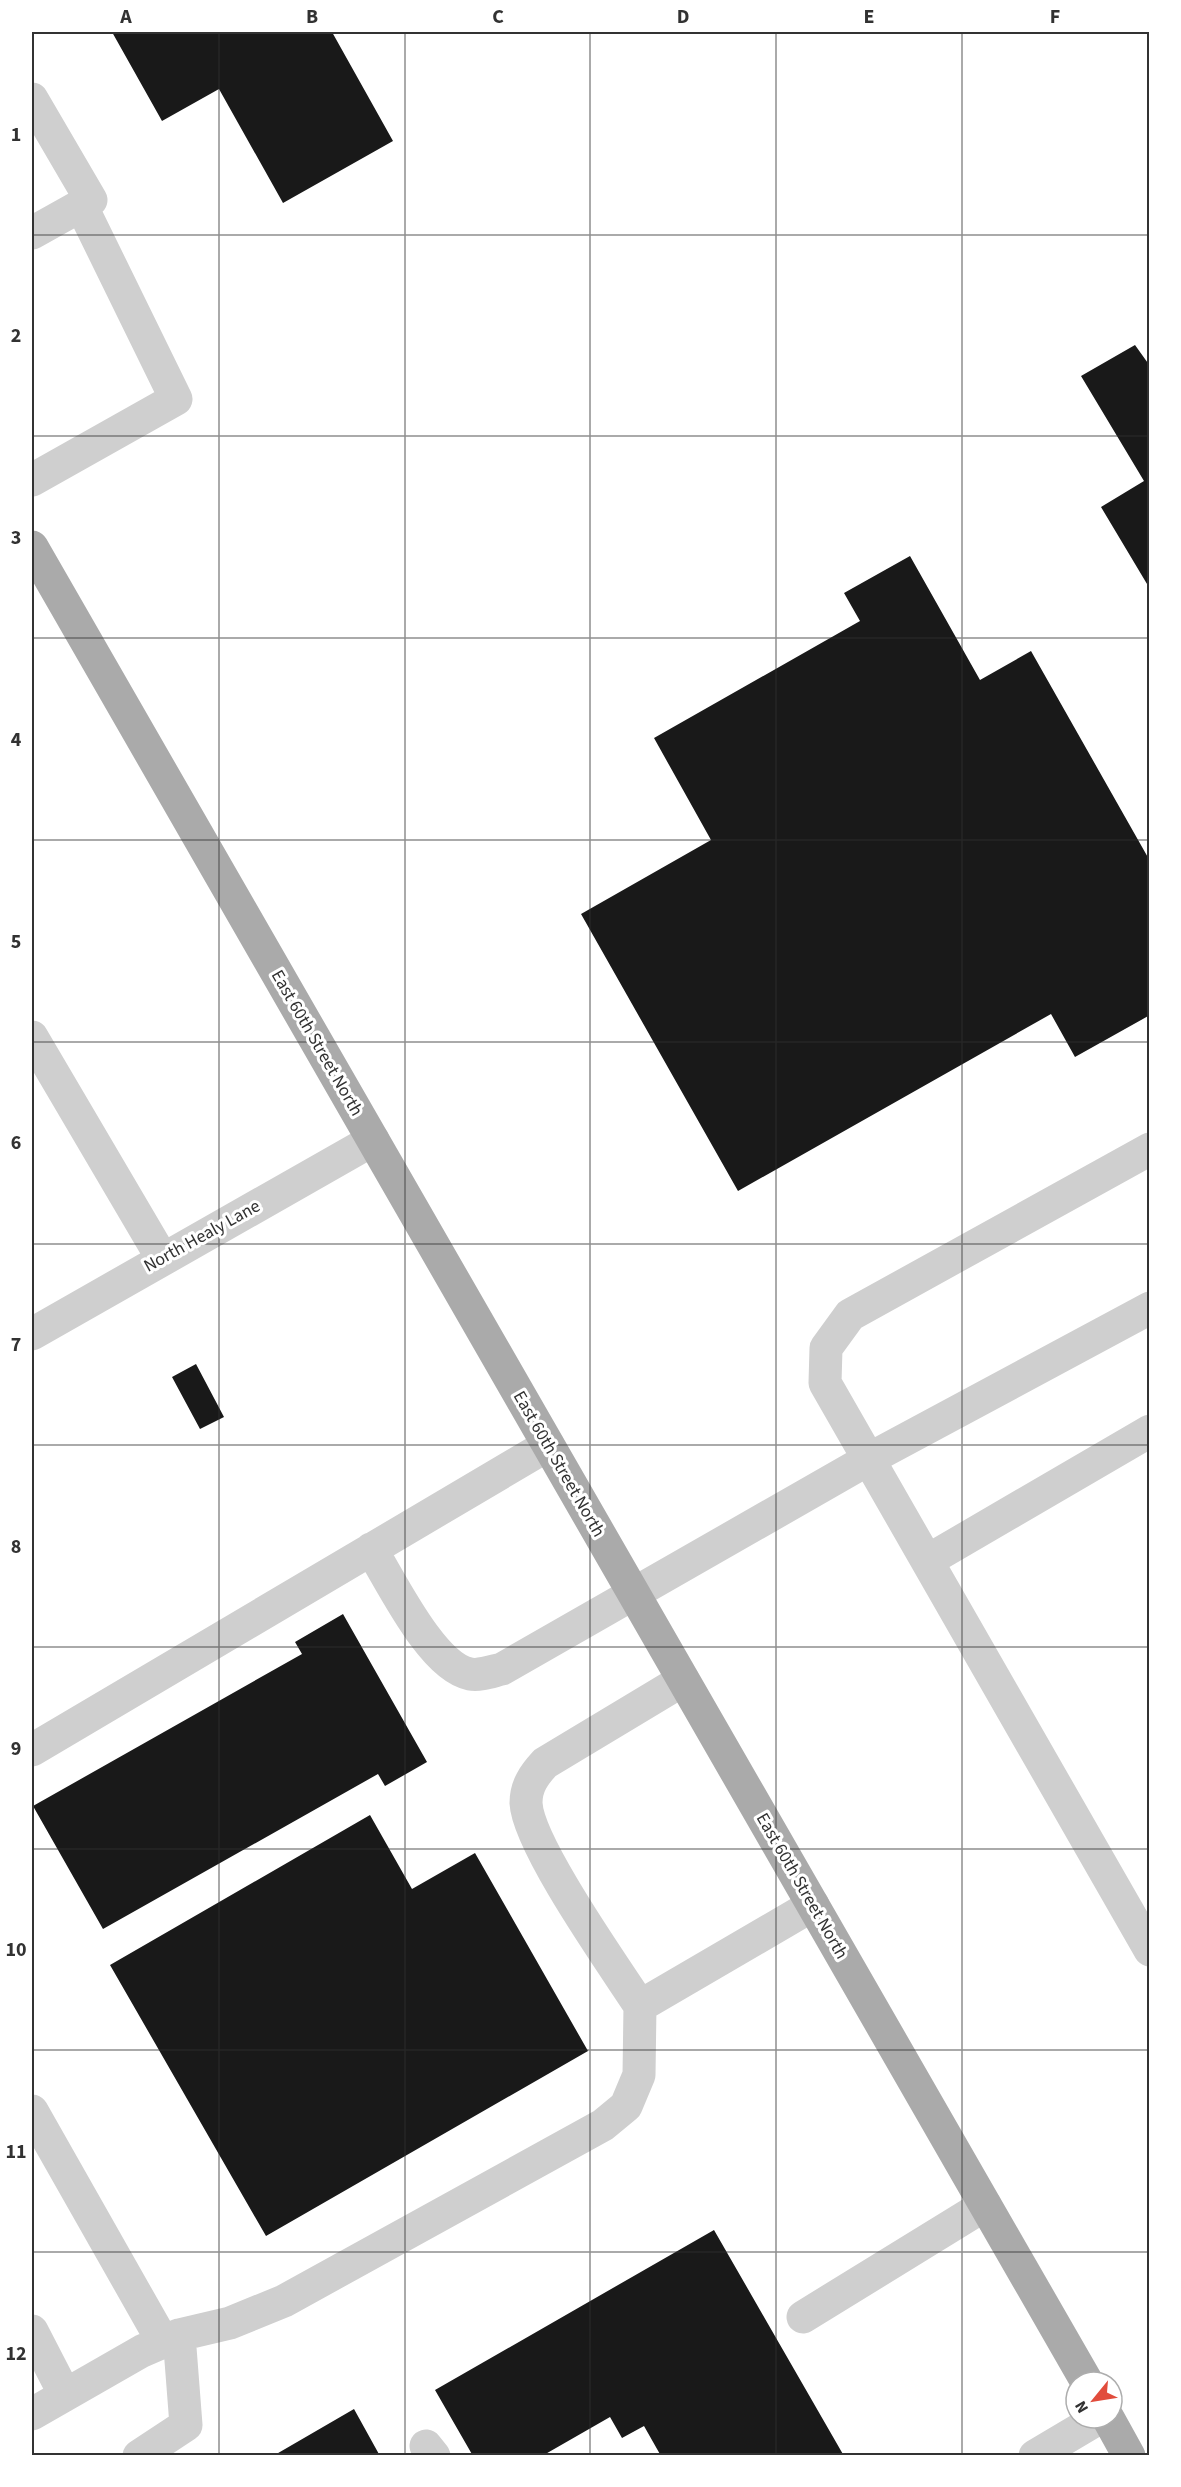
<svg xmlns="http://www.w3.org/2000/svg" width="1181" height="2487" font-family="'Source Sans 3',sans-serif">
  <rect width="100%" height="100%" fill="#fff"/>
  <!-- building -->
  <path fill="#191919" d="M112,32H332L393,141L283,203L219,89L162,121Z
    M1135,345L1150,366V589L1101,507L1144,481L1081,376Z
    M910,556L980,680L1031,651L1150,861V1015L1075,1057L1051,1014L738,1191L581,914L711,840L654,738L860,621L844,593Z
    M196,1364L224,1417L200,1429L172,1377Z
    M343,1614L427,1762L385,1786L378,1774L103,1929L33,1806L302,1654L295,1642Z
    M370,1815L412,1889L475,1853L588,2051L266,2236L110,1965Z
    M714,2230L844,2456H661L644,2426L622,2438L610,2417L542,2456H473L435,2390Z
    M354,2409L380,2456H273Z"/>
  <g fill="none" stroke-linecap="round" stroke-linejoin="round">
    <!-- minor -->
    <path stroke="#cfcfcf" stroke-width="33" d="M32,99L91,200L32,233
      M32,480L176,399L81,205
      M32,1037L162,1258
      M1150,1149L850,1315L826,1348L825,1383L1150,1950
      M32,1334L373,1140
      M371,1549C391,1581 432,1667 470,1674C480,1676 493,1671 502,1669L869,1459L1150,1308
      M927,1561L1150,1431
      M683,1680L545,1763C534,1775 526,1786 526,1803C528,1845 614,1966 640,2006L813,1905
      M32,1750L548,1445
      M32,2111L163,2342
      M803,2317L985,2205
      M32,2331L65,2395
      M32,2414L142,2351L179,2335L230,2323L284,2301L603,2125L626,2106L639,2075L640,2006
      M426,2446L434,2456
      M139,2456L186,2425L179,2335
      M1035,2456L1099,2418"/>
    <!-- major -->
    <path stroke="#aaa" stroke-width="33" d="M32,547L1087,2382
      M1108,2418L1129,2456"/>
  </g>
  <!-- grid -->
  <path fill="none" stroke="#323232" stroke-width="1.5" stroke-opacity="0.55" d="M219,32V2456M405,32V2456M590,32V2456M776,32V2456M962,32V2456M32,235H1150M32,436H1150M32,638H1150M32,840H1150M32,1042H1150M32,1244H1150M32,1445H1150M32,1647H1150M32,1849H1150M32,2050H1150M32,2252H1150"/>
  <g text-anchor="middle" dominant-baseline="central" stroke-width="6" stroke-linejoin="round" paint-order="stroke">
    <!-- street labels -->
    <g font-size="18" fill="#323232" stroke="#fff">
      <text transform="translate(317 1043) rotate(60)">East 60th Street North</text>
      <text transform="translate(202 1236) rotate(-29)">North Healy Lane</text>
      <text transform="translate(559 1464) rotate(60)">East 60th Street North</text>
      <text transform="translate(802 1886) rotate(60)">East 60th Street North</text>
    </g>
  </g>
  <!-- border -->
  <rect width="1181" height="2487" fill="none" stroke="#ffffff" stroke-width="66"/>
  <!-- north arrow -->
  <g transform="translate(1094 2400) rotate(240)"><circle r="28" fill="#ffffff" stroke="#adadad" stroke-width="1.5"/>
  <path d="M0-4.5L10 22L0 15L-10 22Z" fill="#e14c3c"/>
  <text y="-9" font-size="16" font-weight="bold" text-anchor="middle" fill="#323232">N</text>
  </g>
  <rect x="33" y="33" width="1115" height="2421" fill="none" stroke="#323232" stroke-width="2"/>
  <g font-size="20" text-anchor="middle" font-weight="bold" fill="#323232">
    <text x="126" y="23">A</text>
    <text x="312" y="23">B</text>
    <text x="498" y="23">C</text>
    <text x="683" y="23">D</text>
    <text x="869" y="23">E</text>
    <text x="1055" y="23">F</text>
    <text x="16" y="141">1</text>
    <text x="16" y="342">2</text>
    <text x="16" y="544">3</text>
    <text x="16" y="746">4</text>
    <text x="16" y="948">5</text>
    <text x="16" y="1149">6</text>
    <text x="16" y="1351">7</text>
    <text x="16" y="1553">8</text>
    <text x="16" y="1755">9</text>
    <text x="16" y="1956">10</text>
    <text x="16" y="2158">11</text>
    <text x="16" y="2360">12</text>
  </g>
</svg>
